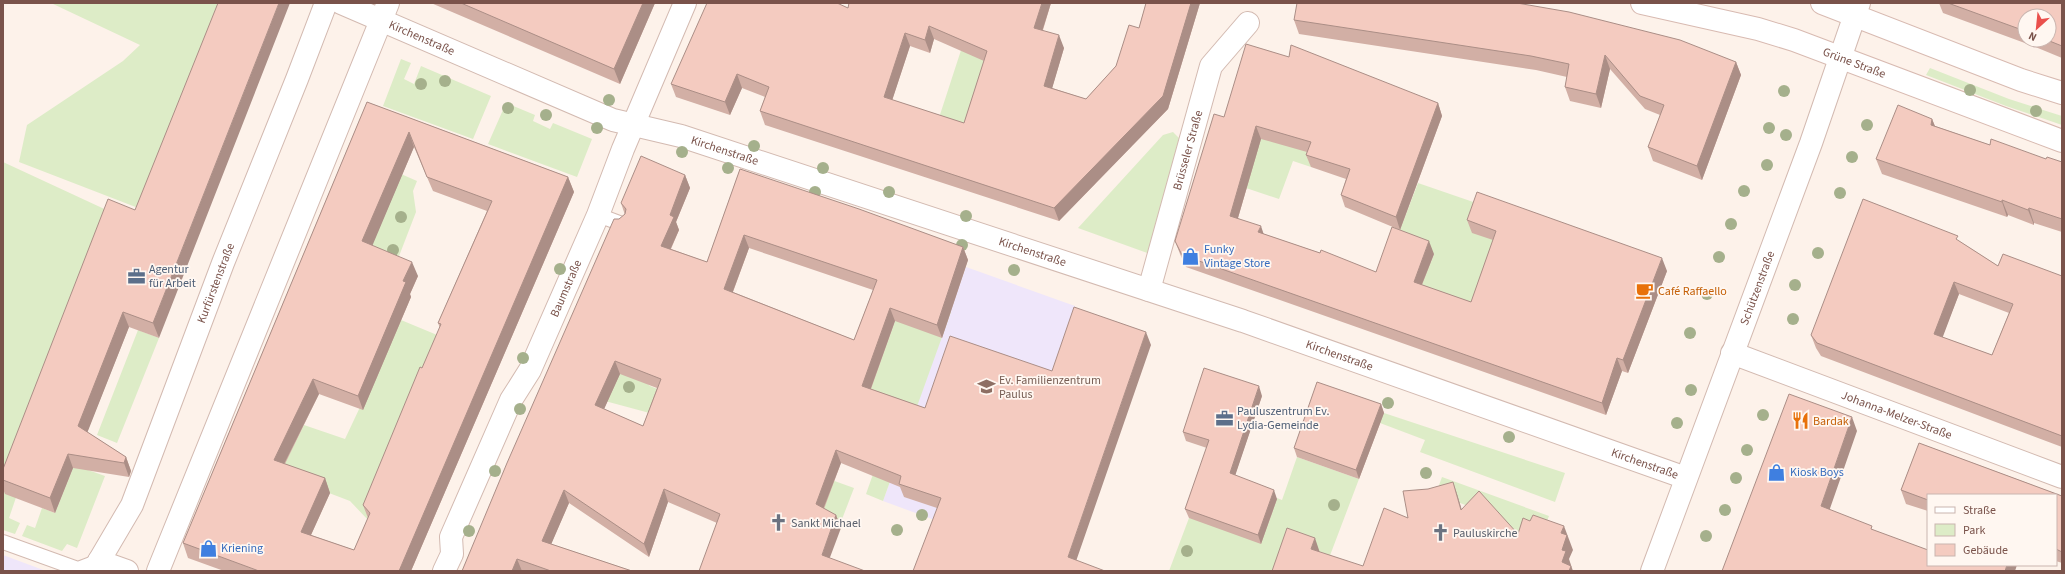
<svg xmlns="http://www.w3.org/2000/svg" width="2065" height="574" font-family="'Source Sans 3',sans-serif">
  <rect width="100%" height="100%" fill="#fdf2ea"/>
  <!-- education -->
  <path fill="#efe6fa" d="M966,267L1075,306L1022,464L970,533L883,501Z
    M3,555L46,571H3Z"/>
  <!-- green -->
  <path fill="#ddecc7" d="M51,3H227L146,211L19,162L27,125L123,61L140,45Z
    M964,41L997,50L968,137L936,127Z
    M401,59L411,63L404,79L414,84L421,66L491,96L473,139L383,106Z
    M1930,68L2009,99L2062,116V125L2006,106L1926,75Z
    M506,103L535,115L533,121L550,129L553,123L592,139L577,177L488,144Z
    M1173,132L1179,138L1150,254L1078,228L1163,135Z
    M1257,138L1321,139L1311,167L1293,161L1279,199L1246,188Z
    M3,162L113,213L9,518L20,523L15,534L3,530Z
    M401,174L417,181L413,191L416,212L396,264L369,253Z
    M1418,183L1482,205L1501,243L1473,321L1443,303L1390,257L1431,262L1434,254L1396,240Z
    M951,312L883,501L866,494L896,409L867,399L895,321Z
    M401,320L454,342L368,520L350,501L308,485L289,530L284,455L288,457L304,425L345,439Z
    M138,330L159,338L117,443L97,435Z
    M624,364L650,386L665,392L657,415L605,401Z
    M1384,413L1565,473L1555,502L1420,452L1425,440L1380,423Z
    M754,452L854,488L839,527Z
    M1297,457L1359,479L1326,566L1282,571H1169L1189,518L1268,524L1277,498L1282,500Z
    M74,465L105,476L77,548L67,544L62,551L22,536L27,525L35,528L42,508L55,513Z
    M1442,477L1549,516L1543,531L1530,550L1479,510L1460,503L1458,497L1425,524Z"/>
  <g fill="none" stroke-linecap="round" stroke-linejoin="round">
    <defs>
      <path id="service" d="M598,215L622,224
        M3,542L78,569L99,561"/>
      <g id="minor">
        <path id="s1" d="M341,3L613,120L681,136L1243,321L1686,478"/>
        <path id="s2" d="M1149,290L1211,66L1248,23"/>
        <path id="s3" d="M1732,353L2062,477"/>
        <path d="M99,561L127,571"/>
        <path id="s4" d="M95,571L99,561L132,505L223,263L297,79L326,3"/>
        <path d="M158,571L388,3"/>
        <path id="s5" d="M444,571L452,554L451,537L511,400L530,370L598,215L623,149L685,3"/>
      </g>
      <g id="tertiary">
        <path id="s6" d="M1652,571L1811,143L1859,3"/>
      </g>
      <g id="secondary">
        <path id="s7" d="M1642,3L1758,29L1794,40L2062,141"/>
        <path d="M1822,3L2021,80L2062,93"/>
      </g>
    </defs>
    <!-- service casing -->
    <use href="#service" stroke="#d3bab1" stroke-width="16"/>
    <!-- minor casing -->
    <use href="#minor" stroke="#d3bab1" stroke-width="24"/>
    <!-- tertiary casing -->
    <use href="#tertiary" stroke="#d3bab1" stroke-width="24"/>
    <!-- secondary casing -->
    <use href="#secondary" stroke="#d8bab1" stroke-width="24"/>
    <!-- service -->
    <use href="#service" stroke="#fff" stroke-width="14"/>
    <!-- minor -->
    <use href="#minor" stroke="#fff" stroke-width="22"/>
    <!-- tertiary -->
    <use href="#tertiary" stroke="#fff" stroke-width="22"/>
    <!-- secondary -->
    <use href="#secondary" stroke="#fff" stroke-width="22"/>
  </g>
  <!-- trees -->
  <g fill="#a5b08c">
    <circle cx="445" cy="81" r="6"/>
    <circle cx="421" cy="84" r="6"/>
    <circle cx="1970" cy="90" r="6"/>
    <circle cx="1784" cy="91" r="6"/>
    <circle cx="609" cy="100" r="6"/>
    <circle cx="508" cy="108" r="6"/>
    <circle cx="2036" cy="111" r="6"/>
    <circle cx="546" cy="115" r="6"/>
    <circle cx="1867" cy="125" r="6"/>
    <circle cx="597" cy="128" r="6"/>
    <circle cx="1769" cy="128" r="6"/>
    <circle cx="1786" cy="135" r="6"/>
    <circle cx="754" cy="146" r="6"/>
    <circle cx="682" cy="152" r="6"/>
    <circle cx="1852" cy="157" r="6"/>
    <circle cx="1767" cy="165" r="6"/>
    <circle cx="728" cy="168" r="6"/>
    <circle cx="823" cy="168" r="6"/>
    <circle cx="1744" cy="191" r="6"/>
    <circle cx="815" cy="192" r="6"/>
    <circle cx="889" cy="192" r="6"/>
    <circle cx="1840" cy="193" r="6"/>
    <circle cx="966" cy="216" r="6"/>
    <circle cx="401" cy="217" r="6"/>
    <circle cx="1731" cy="224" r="6"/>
    <circle cx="962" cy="245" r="6"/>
    <circle cx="393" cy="250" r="6"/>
    <circle cx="1818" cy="253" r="6"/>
    <circle cx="1719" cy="257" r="6"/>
    <circle cx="560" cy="269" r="6"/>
    <circle cx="1014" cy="270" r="6"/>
    <circle cx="1795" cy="285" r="6"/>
    <circle cx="1707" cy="294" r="6"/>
    <circle cx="1793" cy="319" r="6"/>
    <circle cx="1690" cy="333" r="6"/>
    <circle cx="523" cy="358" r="6"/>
    <circle cx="629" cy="387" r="6"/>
    <circle cx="1691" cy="390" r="6"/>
    <circle cx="1388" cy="403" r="6"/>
    <circle cx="520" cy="409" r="6"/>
    <circle cx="1763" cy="415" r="6"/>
    <circle cx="1677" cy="423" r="6"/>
    <circle cx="1509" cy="437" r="6"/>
    <circle cx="1747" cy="450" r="6"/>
    <circle cx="495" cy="471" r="6"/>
    <circle cx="1426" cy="473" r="6"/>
    <circle cx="1736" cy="478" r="6"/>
    <circle cx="1334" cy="505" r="6"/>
    <circle cx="1725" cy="510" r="6"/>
    <circle cx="922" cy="515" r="6"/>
    <circle cx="897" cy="530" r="6"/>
    <circle cx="469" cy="531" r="6"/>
    <circle cx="1706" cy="536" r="6"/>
    <circle cx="1187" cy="551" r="6"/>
  </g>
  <!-- wall -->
  <path fill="#d2afa5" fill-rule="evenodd" d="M431,3H655L620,84Z
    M849,3H1051L1043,30L1064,48L1052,88L1086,99L1116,66L1139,28L1146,3H1200L1168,109L1059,221L765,125L760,111L765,97L742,88L730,115L676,97L671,84L848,8ZM934,39L984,61L964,123L892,100L910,46L930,53Z
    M1939,3H2062V58L2033,46L1943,13ZM2025,16L2049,40H2025Z
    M1294,20L1736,62L1741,75L1702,180L1653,161L1648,147L1660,115L1645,109L1610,69L1601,108L1570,101L1565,87L1567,77L1536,70L1299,34Z
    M367,102L568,177L574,192L411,571H224L188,558L183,543ZM414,147L433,191L487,211L438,323L440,328L363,505L368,518L354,550L311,535L330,493L325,478L285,464L319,394L363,410L411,297L410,294L418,276L372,245Z
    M1438,103L1442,116L1400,230L1345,207L1341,195L1346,179L1311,167L1306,155L1307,152L1261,139L1238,218L1264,234L1376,272L1434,254L1422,285L1471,302L1493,240L1472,233L1467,220L1667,271L1628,373L1622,371L1606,415L1186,267L1180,254L1175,241L1224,117Z
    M1932,119L1935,126L1990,145L2046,159L2062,162V232L2034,223V225L2008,215L2007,217L1882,174L1876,159Z
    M740,169L963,247L968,260L942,338L895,321L871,389L925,408L1052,371L1151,345L937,508L904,497L900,487L841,463L824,509L836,515L841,528L717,523L668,502L649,557L569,503L551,544L632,571H462L619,219L625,215L621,203L685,175L690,188L676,222L679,230L671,249L707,262ZM749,248L873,290L854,340L733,292ZM620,374L657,388L643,426L604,409Z
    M135,210L159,338L129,327L87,432L126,457L131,471L129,477L73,468L55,513L5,494L3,489V469Z
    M1959,241L1998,266L2062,276V447L1821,356L1816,348L1811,335ZM1959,294L2009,313L1992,355L1942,337Z
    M1262,396L1235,475L1277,499L1261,544L1189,518L1185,509L1207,448L1186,441L1183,432Z
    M1381,404L1384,413L1359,479L1297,457L1294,448Z
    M1919,443L2062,496V563L2056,561V495H1928V511L1906,504L1901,490Z"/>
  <!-- shaded-wall -->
  <path fill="#ab8e86" d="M279,3H290L159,338L153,323Z
    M643,3H655L620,84L614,69Z
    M1042,3H1051L1039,41L1034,28Z
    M1191,3H1200L1168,109L1059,221L1054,208Z
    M929,26L934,39L930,53L925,40Z
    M905,33L910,46L889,110L884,97Z
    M1059,35L1064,48L1049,99L1044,86Z
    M1605,55L1610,69L1601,108L1596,94Z
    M1736,62L1741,75L1702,180L1697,166Z
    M737,74L742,88L730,115L725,102Z
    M1438,103L1442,116L1400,230L1396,217Z
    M1932,119L1938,134L1931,125Z
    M1256,126L1261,139L1235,228L1230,216Z
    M409,132L414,147L368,256L362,241Z
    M685,175L690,188L676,222L679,230L666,259L661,246L670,215Z
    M568,177L574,192L411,571H399Z
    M2002,200L2008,215L2007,217L2002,202Z
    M2029,208L2034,223V225L2028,210Z
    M1261,226L1265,238L1258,232Z
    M744,235L749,248L729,302L724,289Z
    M1429,241L1434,254L1418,294L1414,282Z
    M963,247L968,260L942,338L937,325Z
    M1662,258L1667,271L1628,373L1623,360Z
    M412,262L418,276L410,294L411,297L363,410L358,396L403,281Z
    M1954,282L1959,294L1939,347L1934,334Z
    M890,308L895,321L867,399L862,386Z
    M123,312L129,327L84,441L78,426Z
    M1146,332L1151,345L1073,570L1068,557Z
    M1617,358L1622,371L1606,415L1602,403Z
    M615,361L620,374L600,418L595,405Z
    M313,379L319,394L279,474L274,460Z
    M1259,386L1262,396L1233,482L1230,473Z
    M1381,404L1384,413L1359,479L1356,470Z
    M1852,417L1857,431L1826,520L1821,506Z
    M836,450L841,463L820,517L816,504Z
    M68,454L73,468L55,513L50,498Z
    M126,457L131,471L129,477L124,463Z
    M325,478L330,493L306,546L301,532Z
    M1453,482L1458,497L1466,524L1461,510Z
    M664,489L668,502L649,557L644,544Z
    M564,490L569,503L547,554L542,541Z
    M1274,490L1277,499L1261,544L1258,535Z
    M836,515L841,528L826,568L822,555Z
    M1564,526L1573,550L1569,559L1573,571H1566L1562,562L1561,533Z
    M1315,538L1320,553L1311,549Z
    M517,559L522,571H512Z
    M2007,565H2017L2015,571H2005Z"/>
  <!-- building -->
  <path fill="#f4cbc0" stroke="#ab8e86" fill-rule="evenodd" d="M218,3H279L153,323L123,312L78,426L126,457L124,463L68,454L50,498L3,480V469L108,199L135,210Z
    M461,3H643L614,69Z
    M707,3H837L848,8L849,3H1042L1034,28L1059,35L1044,86L1086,99L1116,66L1129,25L1139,28L1146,3H1191L1163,96L1054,208L760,111L769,87L737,74L725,102L671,84ZM929,26L987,51L964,123L884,97L905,33L925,40Z
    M1297,3H1517L1569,12L1680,40L1736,62L1697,166L1648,147L1664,105L1640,96L1605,55L1596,94L1565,87L1569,64L1531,56L1294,20Z
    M1948,3H2062V46L2047,40H2049V16H2025V31Z
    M1246,44L1289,57L1291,45L1438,103L1396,217L1341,195L1350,169L1306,155L1311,142L1256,126L1230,216L1261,226L1258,232L1320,253L1321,250L1376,272L1392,227L1429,241L1414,282L1471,302L1496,231L1467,220L1477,192L1662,258L1623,360L1617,358L1602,403L1182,255L1175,241L1214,114L1224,117Z
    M367,102L568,177L399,571H259L183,543ZM409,132L427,177L492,201L438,323L441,324L422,368L420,367L363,505L370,513L354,550L301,532L325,478L274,460L313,379L358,396L406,282L403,281L412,262L362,241Z
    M1898,105L1932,119L1931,125L1990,145L1991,139L2046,159L2047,157L2062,162V219L2029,208L2028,210L2002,200V202L1876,159Z
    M641,156L685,175L670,215L674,217L661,246L707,262L740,169L859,209L963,247L937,325L890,308L862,386L925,408L950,336L1052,371L1074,307L1146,332L1068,557L1105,571H913L941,498L899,484L901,476L836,450L816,504L836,515L822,555L865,571H699L720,514L664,489L644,544L564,490L542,541L632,571H551L517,559L512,571H462L507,463L614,219H619L625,214L626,209L621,203ZM744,235L877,280L854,340L724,289ZM615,361L661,379L643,426L595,405Z
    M1863,199L1958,236L1956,239L1998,266L2003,254L2062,276V436L1817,343L1811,335ZM1954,282L2013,304L1992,355L1934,334Z
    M1204,368L1259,386L1230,473L1274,490L1258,535L1185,509L1209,440L1183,432Z
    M1317,382L1381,404L1356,470L1294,448Z
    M1789,394L1852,417L1821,506L1872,526L1871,529L1928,550V565H2007L2005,571H1722Z
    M1919,443L2062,496V552L2056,549V495H1928V500L1901,490Z
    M1453,482L1461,510L1479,491L1518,534L1523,518L1530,521L1533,515L1564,526L1561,533L1567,535L1562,550L1566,551L1562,562L1571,566L1569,571H1272L1287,528L1315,538L1311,549L1363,566L1384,508L1408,518L1403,491L1428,489Z"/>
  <!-- icons -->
  <defs>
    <symbol id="shop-bare" viewBox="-9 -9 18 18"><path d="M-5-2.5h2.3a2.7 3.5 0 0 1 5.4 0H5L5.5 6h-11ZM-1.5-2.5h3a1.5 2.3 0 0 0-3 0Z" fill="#3f7fe0" stroke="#fff7f1" stroke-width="2.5" paint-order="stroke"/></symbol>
    <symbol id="office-bare" viewBox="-9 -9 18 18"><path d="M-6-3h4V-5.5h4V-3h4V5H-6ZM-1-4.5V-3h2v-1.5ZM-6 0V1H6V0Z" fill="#5c6f8a" stroke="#fff7f1" stroke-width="2.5" paint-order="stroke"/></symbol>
    <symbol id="cafe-bare" viewBox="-9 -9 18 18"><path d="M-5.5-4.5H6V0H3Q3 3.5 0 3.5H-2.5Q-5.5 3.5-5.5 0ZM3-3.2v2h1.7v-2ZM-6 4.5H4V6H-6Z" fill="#e8710a" stroke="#fff7f1" stroke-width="2.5" paint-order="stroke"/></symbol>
    <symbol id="school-bare" viewBox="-9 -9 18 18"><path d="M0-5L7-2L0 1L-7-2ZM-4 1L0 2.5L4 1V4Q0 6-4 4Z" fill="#8d6e63" stroke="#fff7f1" stroke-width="2.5" paint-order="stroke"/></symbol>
    <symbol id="restaurant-bare" viewBox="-9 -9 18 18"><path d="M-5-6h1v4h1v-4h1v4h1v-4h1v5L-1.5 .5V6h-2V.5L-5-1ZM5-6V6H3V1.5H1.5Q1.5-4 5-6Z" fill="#e8710a" stroke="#fff7f1" stroke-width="2.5" paint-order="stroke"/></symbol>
    <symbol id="church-bare" viewBox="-9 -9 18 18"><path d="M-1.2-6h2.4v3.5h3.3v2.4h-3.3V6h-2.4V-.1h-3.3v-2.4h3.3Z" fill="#6b7280" stroke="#fff7f1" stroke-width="2.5" paint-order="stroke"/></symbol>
  </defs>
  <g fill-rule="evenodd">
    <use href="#shop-bare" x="1178" y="244" width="25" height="25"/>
    <use href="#office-bare" x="124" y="264" width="25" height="25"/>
    <use href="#cafe-bare" x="1632" y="278" width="25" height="25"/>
    <use href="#school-bare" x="974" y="374" width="25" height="25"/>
    <use href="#office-bare" x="1212" y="406" width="25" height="25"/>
    <use href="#restaurant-bare" x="1788" y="408" width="25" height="25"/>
    <use href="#shop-bare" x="1764" y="460" width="25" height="25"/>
    <use href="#church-bare" x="766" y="510" width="25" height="25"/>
    <use href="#church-bare" x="1428" y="520" width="25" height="25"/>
    <use href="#shop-bare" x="196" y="536" width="25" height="25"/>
  </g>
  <g text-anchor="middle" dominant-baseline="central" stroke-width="3.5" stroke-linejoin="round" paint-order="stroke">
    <!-- street labels -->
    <g font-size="12" fill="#7a534b" stroke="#fff7f1">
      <text stroke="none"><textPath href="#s1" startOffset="88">Kirchenstraße</textPath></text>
      <text stroke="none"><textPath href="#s7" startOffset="221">Grüne Straße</textPath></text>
      <text stroke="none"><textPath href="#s1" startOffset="412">Kirchenstraße</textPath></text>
      <text stroke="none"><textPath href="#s2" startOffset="145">Brüsseler Straße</textPath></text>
      <text stroke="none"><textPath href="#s1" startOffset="736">Kirchenstraße</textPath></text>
      <text stroke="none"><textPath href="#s4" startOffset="313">Kurfürstenstraße</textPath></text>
      <text stroke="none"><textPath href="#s6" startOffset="302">Schützenstraße</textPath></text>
      <text stroke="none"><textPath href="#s5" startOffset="310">Baumstraße</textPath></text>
      <text stroke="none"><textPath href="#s1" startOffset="1060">Kirchenstraße</textPath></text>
      <text stroke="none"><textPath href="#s3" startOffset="176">Johanna-Melzer-Straße</textPath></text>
      <text stroke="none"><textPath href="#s1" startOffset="1384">Kirchenstraße</textPath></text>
    </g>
    <!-- shop labels -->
    <g font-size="12" fill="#366cbe" stroke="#fff7f1" text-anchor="start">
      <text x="1204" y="249">Funky<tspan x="1204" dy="14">Vintage Store</tspan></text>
      <text x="1790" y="472">Kiosk Boys</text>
      <text x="221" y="548">Kriening</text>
    </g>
    <!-- service labels -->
    <g font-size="12" fill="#4e5e75" stroke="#fff7f1" text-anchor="start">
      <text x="149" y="269">Agentur<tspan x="149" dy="14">für Arbeit</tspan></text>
      <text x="1237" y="411">Pauluszentrum Ev.<tspan x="1237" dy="14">Lydia-Gemeinde</tspan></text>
    </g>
    <!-- food labels -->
    <g font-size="12" fill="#c56008" stroke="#fff7f1" text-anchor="start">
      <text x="1658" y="291">Café Raffaello</text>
      <text x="1813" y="421">Bardak</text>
    </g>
    <!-- education labels -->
    <g font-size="12" fill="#785e54" stroke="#fff7f1" text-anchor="start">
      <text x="999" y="380">Ev. Familienzentrum<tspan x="999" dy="14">Paulus</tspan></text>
    </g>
    <!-- worship labels -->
    <g font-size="12" fill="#5b616d" stroke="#fff7f1" text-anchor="start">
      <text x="791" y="523">Sankt Michael</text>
      <text x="1453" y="533">Pauluskirche</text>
    </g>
  </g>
  <!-- border -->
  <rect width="2065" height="574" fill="none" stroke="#7a534b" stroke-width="8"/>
  <!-- legend -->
  <rect x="1927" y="494" width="130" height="72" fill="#fff7f1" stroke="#cab5af"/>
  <rect x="1935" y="507" width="20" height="6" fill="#ffffff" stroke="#cab5af"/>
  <text x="1963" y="514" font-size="12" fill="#7a534b">Straße</text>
  <rect x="1935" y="524" width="20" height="12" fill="#ddecc7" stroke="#cab5af"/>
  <text x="1963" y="534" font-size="12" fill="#7a534b">Park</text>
  <rect x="1935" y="544" width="20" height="12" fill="#f4cbc0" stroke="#cab5af"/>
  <text x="1963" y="554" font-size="12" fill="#7a534b">Gebäude</text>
  <!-- north arrow -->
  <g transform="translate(2037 28) rotate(207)"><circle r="19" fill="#fff7f1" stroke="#cab5af"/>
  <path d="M0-3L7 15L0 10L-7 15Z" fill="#ea504c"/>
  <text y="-6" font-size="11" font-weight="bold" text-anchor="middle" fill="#7a534b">N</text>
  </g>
</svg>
